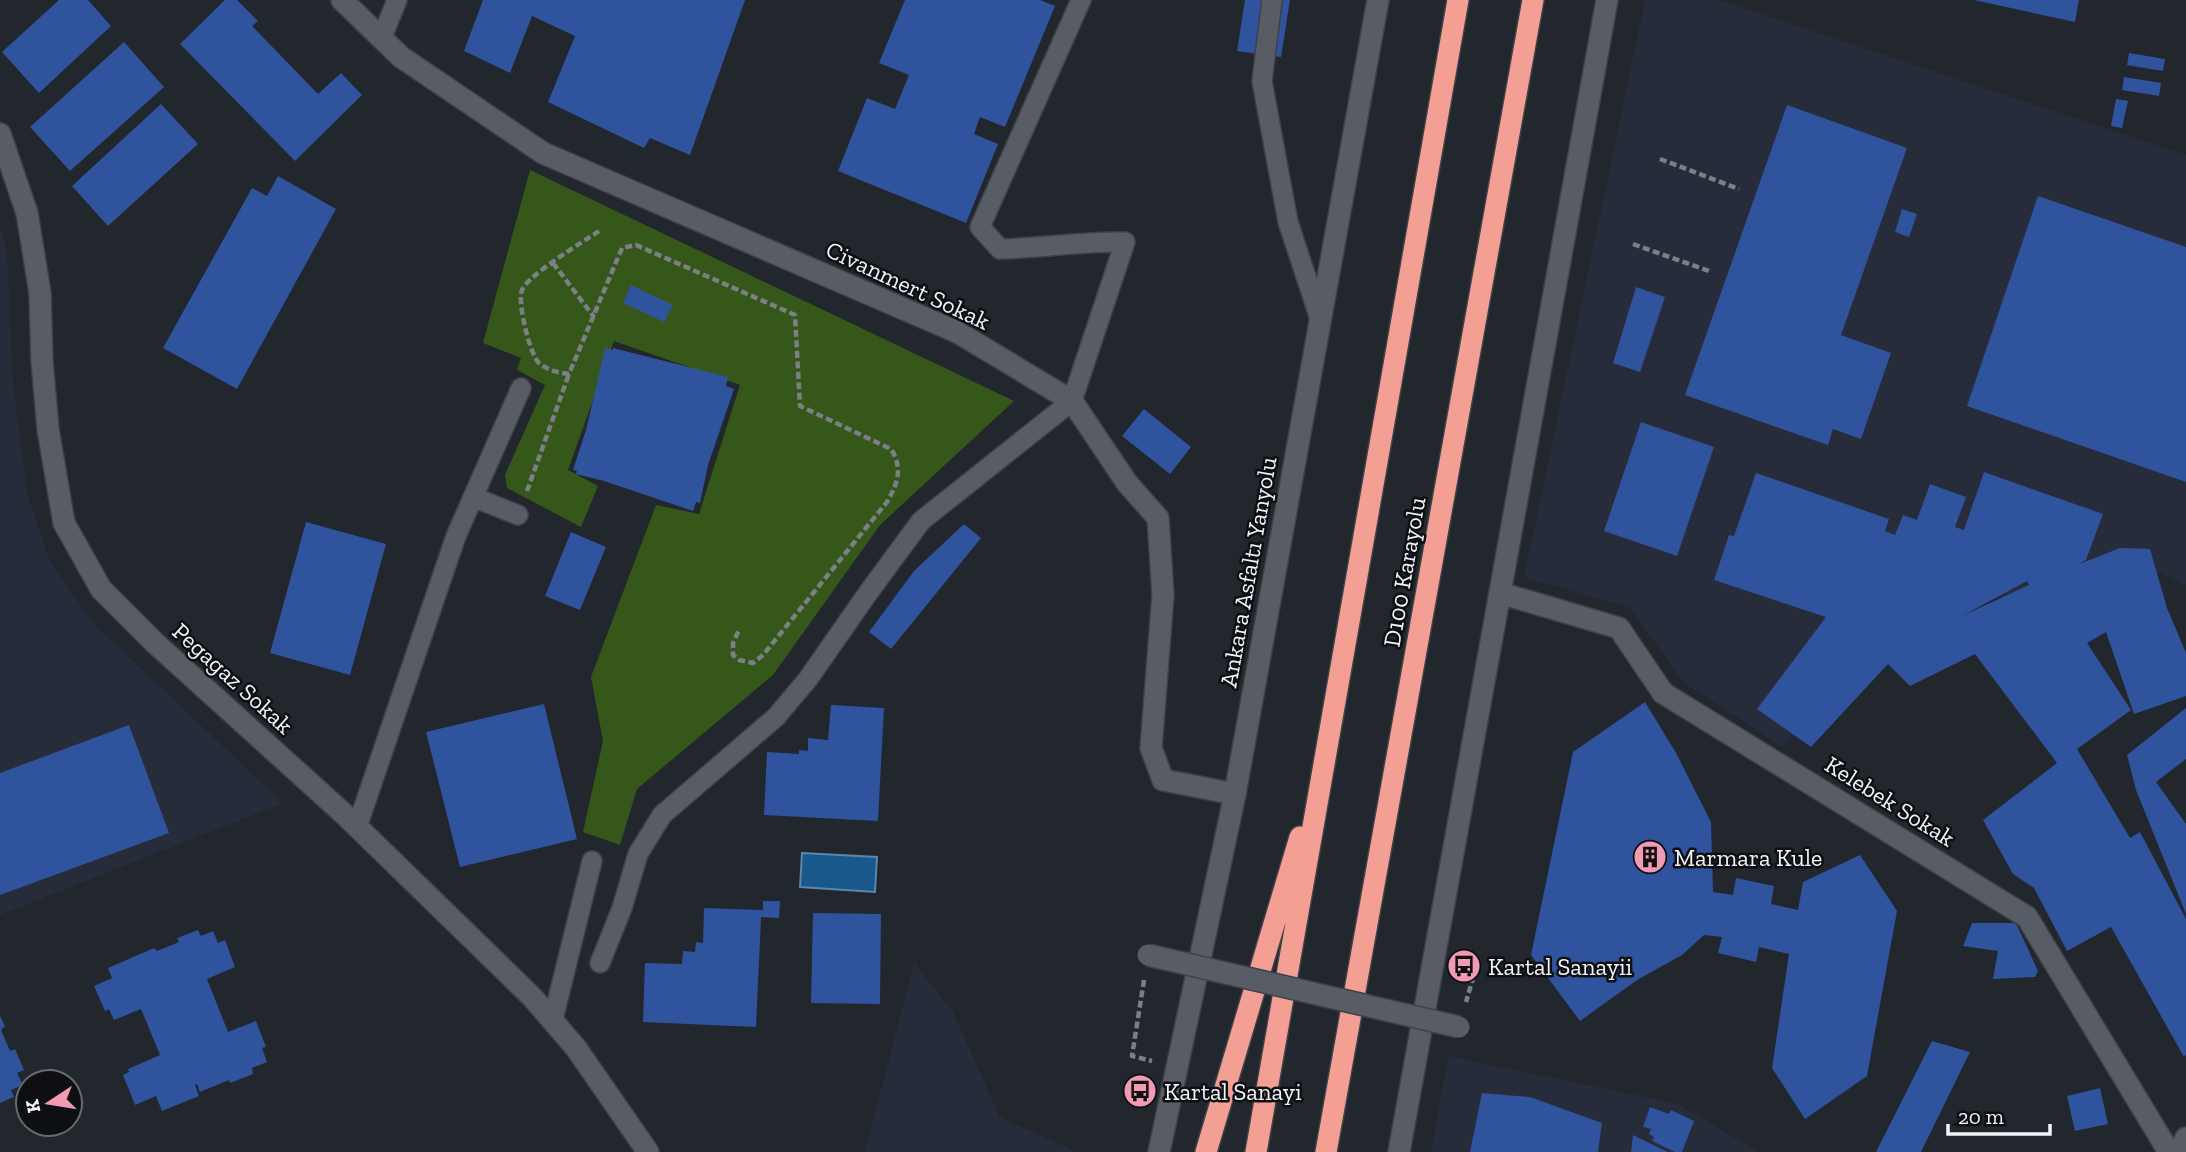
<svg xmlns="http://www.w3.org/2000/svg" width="2186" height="1152" font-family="'Zilla Slab',serif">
  <rect width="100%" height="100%" fill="#22262d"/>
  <!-- built -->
  <path fill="#262c39" d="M1645,0H1720L2186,155V585L2120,554L1892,636L1782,747L1684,683L1630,608L1524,577Z
    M0,228L7,249L13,383L27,493L49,559L93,623L283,803L0,915Z
    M914,962L953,1012L1000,1117L1077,1152H865Z
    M1448,1056L1679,1104L1758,1152H1431Z"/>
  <!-- green -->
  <path fill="#35581a" d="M530,170L1014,401L880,525L773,675L637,789L620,845L583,832L603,741L591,677L656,505L699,514L740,385L614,341L568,470L598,486L581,527L507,488L505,475L545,385L517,370L521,358L483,343Z"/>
  <!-- water -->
  <path fill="#19588a" stroke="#5a87ab" stroke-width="2" d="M802,853L877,857L875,892L800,887Z"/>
  <!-- building -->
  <path fill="#30539e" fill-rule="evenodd" d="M59,0H88L111,26L39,93L2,52Z
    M225,0H237L258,21L252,26L318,94L341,73L362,95L295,161L180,44Z
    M483,0H745L690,155L650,138L644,148L548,102L575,36L532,16L510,73L464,51Z
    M905,0H1040L1055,6L1005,127L980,117L974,134L998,144L966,223L838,171L867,98L895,109L909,75L879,63Z
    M1245,0H1290L1281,57L1237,51Z
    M1974,0H2079L2075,22Z
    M124,42L164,87L70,171L30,127Z
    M2129,53L2165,59L2163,71L2127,65Z
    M2124,77L2161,83L2159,96L2122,90Z
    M2116,99L2128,101L2122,128L2111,126Z
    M161,104L198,144L108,226L72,186Z
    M1787,105L1907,148L1841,335L1891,353L1861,439L1833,429L1828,445L1685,395Z
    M278,176L336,209L237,389L163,348L252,188L267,196Z
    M2038,196L2186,247V482L1967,406Z
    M1902,209L1917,214L1909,237L1895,232Z
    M631,285L673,305L664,322L623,303Z
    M1636,287L1665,297L1640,372L1613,363Z
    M605,348L613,350V348L728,377L726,386L734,389L708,465L700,503L696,502L693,511L604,481L576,474L577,471L573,470L586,430Z
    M1144,409L1191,447L1170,474L1122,436Z
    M1641,422L1714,447L1677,556L1604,531Z
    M1984,472L2103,514L2086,560L2077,565L2120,548L2150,549L2167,608L2186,653V696L2134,714L2106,632L2087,643L2131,710L2077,749L2130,838L2140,832L2186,919V1054L2184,1057L2111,927L2067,951L2034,888L2013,874L1983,820L2057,763L1975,654L1910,686L1888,664L1811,747L1757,709L1826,617L1714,580L1729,535L1734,536L1756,473L1889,519L1885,531L1895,535L1903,515L1917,520L1930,484L1966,497L1955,527L1964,530ZM2027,581L2029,585L1962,616Z
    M306,522L386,544L350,675L270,653Z
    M964,524L981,538L891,649L869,632L914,571Z
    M571,532L606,547L580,610L545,596Z
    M1645,702L1676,753L1711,822L1713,892L1733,895L1736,878L1774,886L1771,904L1798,910L1803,882L1860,855L1897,911L1867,1076L1805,1119L1772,1068L1789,954L1759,947L1756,962L1718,953L1722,937L1704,935L1682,955L1637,980L1580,1021L1531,955L1573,752Z
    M544,704L577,839L460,867L426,732Z
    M831,705L884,708L878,821L764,815L767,752L799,754V750L808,751V738L828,740Z
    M2186,708V759L2156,782L2186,824V914L2136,790L2127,755Z
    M129,725L169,833L0,895V773Z
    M763,901H780L779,918L761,917L756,1027L643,1022L645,963L682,964L683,951L695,952L696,942L703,943L704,908L763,910Z
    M813,913L881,914L880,1004L811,1003Z
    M1972,923H2016L2038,971L2035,977L1993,979L1998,951L1963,946Z
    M198,930L201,936L213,931L218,943L225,940L235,967L207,979L228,1032L256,1021L266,1047L262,1048L267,1062L252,1068L253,1074L230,1083L229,1080L200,1092L197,1084L195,1085L199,1096L162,1111L156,1096L135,1105L123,1075L129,1072L128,1069L160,1055L141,1009L114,1020L109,1009L105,1011L94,986L112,978L108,968L154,948L157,951L179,942L177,938Z
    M0,1016L5,1026L1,1030L10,1051L15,1049L24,1070L17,1073L23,1085L11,1090L14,1097L0,1103Z
    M1932,1041L1970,1052L1921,1152H1876Z
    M2100,1088L2108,1124L2075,1131L2067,1096Z
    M1482,1093L1530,1097L1602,1123L1598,1152H1470Z
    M1650,1107L1669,1114L1671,1110L1694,1121L1682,1152H1675L1652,1141L1654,1137L1649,1134L1651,1129L1643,1127Z
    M1633,1135L1668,1152H1631Z"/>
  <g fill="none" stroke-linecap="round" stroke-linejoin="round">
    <defs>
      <path id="lane" d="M1272,0L1262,81L1288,222L1320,319
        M382,37L397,0
        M473,497L518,515
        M357,827L456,536L521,388
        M600,963L622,908L638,854L662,815L776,717L808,679L868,593L921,521L1072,401L1125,242C1083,241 1042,248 1000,249L980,227L1081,0
        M553,1019L592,861"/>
      <path id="street" d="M342,0L401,57L543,153L957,332L1072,401L1127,483L1158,518L1163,595L1151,748L1163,780L1235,794
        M0,134L27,213L40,293L42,361L48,429L64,523L101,589L155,643L344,814L533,998L576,1048L648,1152
        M1500,593L1619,628L1663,693L2027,917L2169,1152
        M2180,1152L2186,1138"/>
      <path id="secondary" d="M1159,1152L1235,794L1378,0
        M1399,1152L1607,0"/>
      <path id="highway" d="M1206,1152L1300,837
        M1256,1152L1458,0
        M1326,1152L1533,0"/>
    </defs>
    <!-- lane casing -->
    <use href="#lane" stroke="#3e4148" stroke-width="22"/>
    <!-- street casing -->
    <use href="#street" stroke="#3e4148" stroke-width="24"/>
    <!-- secondary casing -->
    <use href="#secondary" stroke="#3e4148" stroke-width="24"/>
    <!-- highway casing -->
    <use href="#highway" stroke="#3e4148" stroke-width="24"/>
    <!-- path -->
    <path stroke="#7c7f85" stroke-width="4.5" stroke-dasharray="7 3.5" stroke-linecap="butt" d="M1660,159L1739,189
      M599,231C583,242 529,274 522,290C517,302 530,355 539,363C547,370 559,373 569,374L622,248L636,245L795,315L800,406L891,449C903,468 898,483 887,502L763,655L753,663L739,660L733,655V643L739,630
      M1633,244L1712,272
      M553,263L594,317
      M527,491L569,374
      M1462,975L1465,964L1476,968L1466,1002
      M1144,980L1132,1056L1152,1061"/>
    <!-- lane -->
    <use href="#lane" stroke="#585d65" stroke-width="19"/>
    <!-- street -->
    <use href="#street" stroke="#585d65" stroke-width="21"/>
    <!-- secondary -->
    <use href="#secondary" stroke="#585d65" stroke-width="21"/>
    <!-- highway -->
    <use href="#highway" stroke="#f39f94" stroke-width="21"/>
    <defs>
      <path id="street-bridge" d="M1148,955L1459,1027"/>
    </defs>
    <!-- street-bridge casing -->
    <use href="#street-bridge" stroke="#3e4148" stroke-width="24" stroke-linecap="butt"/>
    <!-- street-bridge -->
    <use href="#street-bridge" stroke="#585d65" stroke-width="21"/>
  </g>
  <!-- icons -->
  <defs>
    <symbol id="building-disc" viewBox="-11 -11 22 22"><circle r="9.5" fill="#f19ab4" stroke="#0d0f12"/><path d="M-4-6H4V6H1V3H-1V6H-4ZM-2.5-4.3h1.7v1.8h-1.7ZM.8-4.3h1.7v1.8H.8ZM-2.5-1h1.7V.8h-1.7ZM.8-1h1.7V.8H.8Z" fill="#111"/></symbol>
    <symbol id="bus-disc" viewBox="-11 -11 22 22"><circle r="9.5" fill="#f19ab4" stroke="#0d0f12"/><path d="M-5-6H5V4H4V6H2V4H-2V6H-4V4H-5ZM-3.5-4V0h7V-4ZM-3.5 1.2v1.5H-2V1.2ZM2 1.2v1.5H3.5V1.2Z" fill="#111"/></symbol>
  </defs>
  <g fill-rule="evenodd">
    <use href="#building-disc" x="1631" y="838" width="38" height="38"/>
    <use href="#bus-disc" x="1445" y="947" width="38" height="38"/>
    <use href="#bus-disc" x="1121" y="1072" width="38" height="38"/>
  </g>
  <g text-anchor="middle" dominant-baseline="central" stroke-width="5" stroke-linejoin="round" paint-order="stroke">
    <!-- street labels -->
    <g font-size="24" fill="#f1f4f9" stroke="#0d0f12">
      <text transform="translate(908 285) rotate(25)">Civanmert Sokak</text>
      <text transform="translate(1248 572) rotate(-80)">Ankara Asfaltı Yanyolu</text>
      <text transform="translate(1404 572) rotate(-80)">D100 Karayolu</text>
      <text transform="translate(233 678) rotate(42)">Pegagaz Sokak</text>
      <text transform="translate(1890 801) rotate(32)">Kelebek Sokak</text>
    </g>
    <!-- poi labels -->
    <g font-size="24" fill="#f1f4f9" stroke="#0d0f12" text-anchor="start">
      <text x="1674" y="857">Marmara Kule</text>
      <text x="1488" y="966">Kartal Sanayii</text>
      <text x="1164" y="1091">Kartal Sanayi</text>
    </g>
  </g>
  <!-- north arrow -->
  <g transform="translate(49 1103) rotate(258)"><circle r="33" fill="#0d0f12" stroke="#686b6e" stroke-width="2"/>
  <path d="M0-5L12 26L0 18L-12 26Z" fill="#f19ab4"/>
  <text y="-10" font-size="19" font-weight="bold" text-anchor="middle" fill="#f1f4f9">K</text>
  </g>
  <!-- scale -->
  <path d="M1948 1124v10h102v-10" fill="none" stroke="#f1f4f9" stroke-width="3.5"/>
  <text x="1958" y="1124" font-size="21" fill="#f1f4f9" stroke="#0d0f12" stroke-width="5" paint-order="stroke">20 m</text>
</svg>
